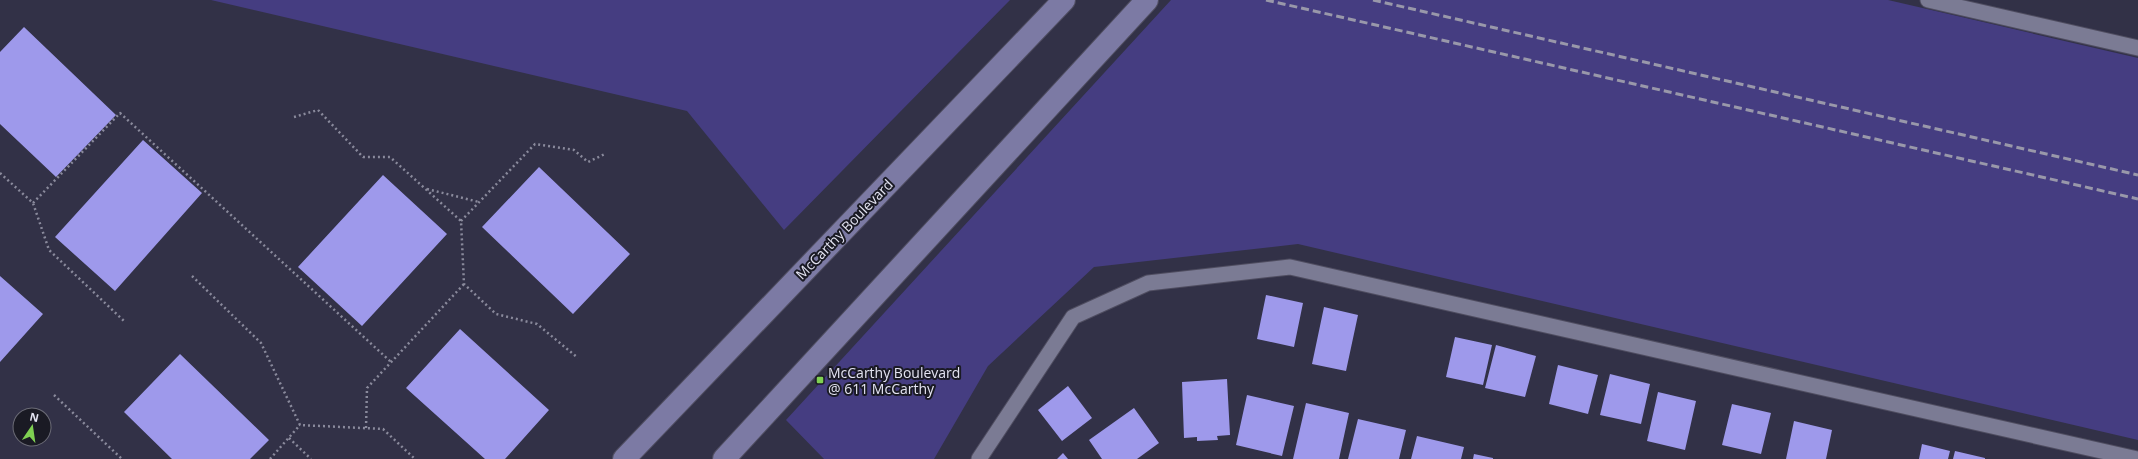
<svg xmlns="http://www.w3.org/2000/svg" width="2138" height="459" font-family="'Open Sans',sans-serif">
  <rect width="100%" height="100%" fill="#323147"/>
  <!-- green -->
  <path fill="#453d81" d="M211,0H1010L784,230L687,111Z
    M1171,0H1888L2138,58V440L1298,244L1094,267L988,366L934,459H824L786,420Z"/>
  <!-- building -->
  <path fill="#9e99eb" d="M24,27L116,115L56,177L0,124V52Z
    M143,140L202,193L115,291L55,237Z
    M539,167L630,254L573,314L482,227Z
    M383,175L447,234L362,326L298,267Z
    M0,276L43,314L0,362Z
    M1266,295L1303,303L1294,347L1257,339Z
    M1324,307L1358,315L1346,371L1312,364Z
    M460,329L549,410L505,459H485L406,388Z
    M1455,337L1492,345L1483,385L1446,377Z
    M1496,345L1536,356L1525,397L1485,388Z
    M180,354L269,440L250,459H172L124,412Z
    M1558,365L1598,375L1588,414L1549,404Z
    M1610,374L1650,384L1641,424L1600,415Z
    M1227,379L1230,435L1217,436L1218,440L1197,441V437L1184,438L1182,382Z
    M1068,386L1092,418L1062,441L1038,410Z
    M1658,392L1696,401L1685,450L1647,441Z
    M1247,395L1294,406L1282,456L1236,445Z
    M1306,403L1349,413L1339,459H1293Z
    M1732,404L1771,413L1761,454L1722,445Z
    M1134,408L1159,443L1137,459H1102L1089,440Z
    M1358,419L1406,430L1399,459H1348Z
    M1794,421L1832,430L1826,459H1786Z
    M1417,436L1464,447L1461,459H1411Z
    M1922,444L1950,451L1948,459H1919Z
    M1955,451L1985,458V459H1953Z
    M1063,453L1068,459H1057Z
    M1474,454L1493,458V459H1473Z"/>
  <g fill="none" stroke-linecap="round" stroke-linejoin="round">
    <defs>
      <path id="service" d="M1928,0L2138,48
        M979,459L1073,317L1148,283L1290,267L2137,459"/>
      <path id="secondary" d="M624,459L1064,0
        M724,459L1147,0"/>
    </defs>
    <!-- service casing -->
    <use href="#service" stroke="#4f4d60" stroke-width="17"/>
    <!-- secondary casing -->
    <use href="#secondary" stroke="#4f4d60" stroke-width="24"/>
    <!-- path -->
    <path stroke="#8a8a9c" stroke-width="2.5" stroke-dasharray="2 3" stroke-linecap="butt" d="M294,117L318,110L363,157H390L461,221L464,284L496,314L537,324L578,358
      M0,173L33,203L49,250L124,321
      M427,189L479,202
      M33,203L120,113L391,362
      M461,221L535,144L574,150L588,162L605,154
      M192,276L261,343L300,425L383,429L415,459
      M54,395L122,459
      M366,428L367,388L464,284
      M289,438L311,459
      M270,459L300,425"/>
    <!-- service -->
    <use href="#service" stroke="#7b7b94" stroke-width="15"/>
    <!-- secondary -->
    <use href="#secondary" stroke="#7c7aa4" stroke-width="22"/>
    <!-- rail -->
    <path stroke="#9998aa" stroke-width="3" stroke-dasharray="8 4" stroke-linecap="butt" d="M1266,0L2138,199
      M1373,0L2138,175"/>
  </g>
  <!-- markers -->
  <rect fill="#7fd052" stroke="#1a1a24" stroke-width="1.5" x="816" y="376" width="8" height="8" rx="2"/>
  <g text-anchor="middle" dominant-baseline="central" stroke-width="4" stroke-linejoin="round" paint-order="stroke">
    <!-- street labels -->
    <g font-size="14" fill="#e4e4f2" stroke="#1a1a24">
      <text transform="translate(844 229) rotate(-46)">McCarthy Boulevard</text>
    </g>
    <!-- poi labels -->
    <g font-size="14" fill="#e4e4f2" stroke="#1a1a24" text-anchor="start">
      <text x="828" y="372">McCarthy Boulevard<tspan x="828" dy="16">@ 611 McCarthy</tspan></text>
    </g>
  </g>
  <!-- north arrow -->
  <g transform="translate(32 427) rotate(13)"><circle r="19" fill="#1a1a24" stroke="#6b6b76"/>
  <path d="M0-3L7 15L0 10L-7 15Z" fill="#7fd052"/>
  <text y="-6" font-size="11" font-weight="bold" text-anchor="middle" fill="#e4e4f2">N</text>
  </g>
</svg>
